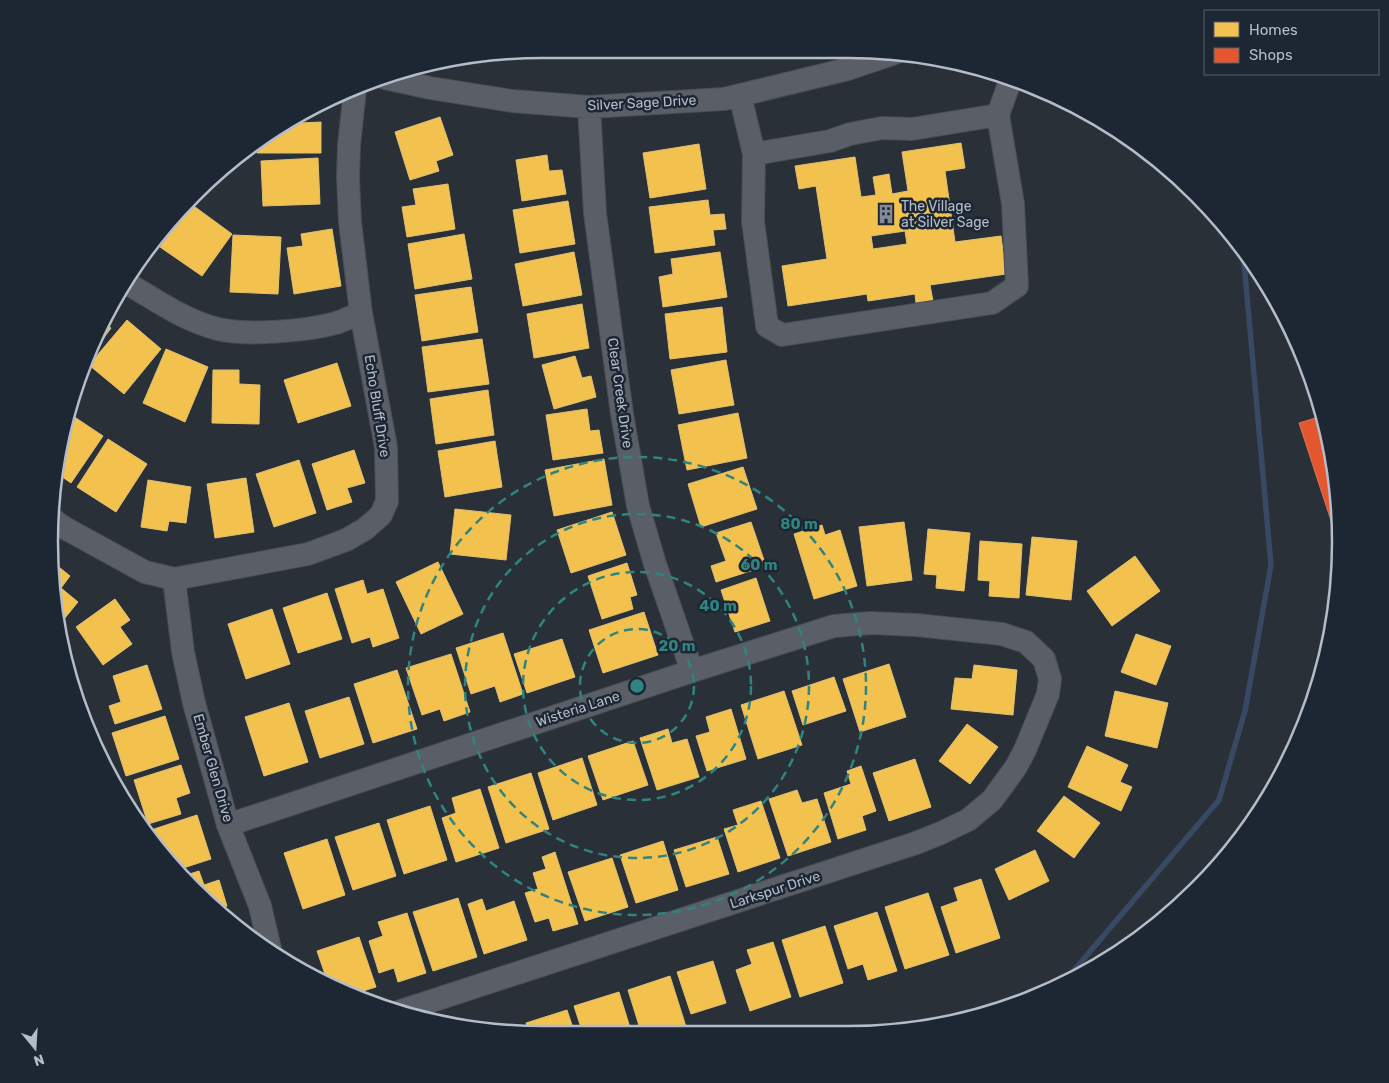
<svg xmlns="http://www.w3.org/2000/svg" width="1389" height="1083" font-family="Rubik,sans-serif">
  <rect width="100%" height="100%" fill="#2a3038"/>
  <!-- homes -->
  <path fill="#f2c14e" stroke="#dfc073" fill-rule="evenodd" d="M542,49H581L580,58L529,54L530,50Z
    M706,49H762V53L707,57Z
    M300,113V123L321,122V153H257V144L295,115Z
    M440,117L453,155L436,161L439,171L410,180L395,132Z
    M961,143L965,168L945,171L955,242L1001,236L1006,274L930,285L933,301L916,303L915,294L868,301L867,294L788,306L782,266L827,259L816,186L799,189L795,166L855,157L861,197L876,195L873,177L889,174L892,194L908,191L902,152ZM905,231L907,244L873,249L871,236Z
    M699,144L706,189L650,198L643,153Z
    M547,155L549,171L562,170L566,194L522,201L516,160Z
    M318,158L320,204L263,206L261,161Z
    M448,184L455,229L407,237L402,207L416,205L413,189Z
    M708,200L710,215L724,214L726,229L713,230L715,245L655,253L649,207Z
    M568,201L575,244L520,253L513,210Z
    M191,204L232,234L202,276L160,247Z
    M332,229L341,286L294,294L287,248L303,246L301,234Z
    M464,234L472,279L415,289L408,244Z
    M233,235L281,237L278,294L230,292Z
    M574,252L582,295L523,306L515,264Z
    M720,252L727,297L663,307L659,277L673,274L671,259Z
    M471,287L478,332L422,341L415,295Z
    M582,304L589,348L534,358L527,314Z
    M722,307L727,352L670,359L665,314Z
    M127,320L161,349L124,394L89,365Z
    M103,323L111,328L89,358Z
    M482,339L489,384L428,392L422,347Z
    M166,349L208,367L185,422L143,403Z
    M575,356L582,378L591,376L596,397L554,409L542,365Z
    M726,360L734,405L679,414L671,370Z
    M337,363L351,406L298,423L284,380Z
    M213,370H239V384L260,385L259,424L212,423Z
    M488,390L494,435L436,444L430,399Z
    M587,409L590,431L599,430L603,453L553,460L546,415Z
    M67,412L103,436L71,483L58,474Z
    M738,413L747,458L687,470L678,425Z
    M108,439L147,464L116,512L77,487Z
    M495,441L502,487L445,497L438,451Z
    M354,450L365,483L347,488L352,502L327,510L312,464Z
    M604,459L612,505L554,516L545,470Z
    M299,460L316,513L274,527L256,474Z
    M743,467L757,509L701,527L688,484Z
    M246,478L254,532L215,538L207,484Z
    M148,480L191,487L186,523L169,521L167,531L141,527Z
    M455,509L511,515L506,560L450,554Z
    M612,512L626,555L571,573L557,530Z
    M751,522L766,566L716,582L711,566L726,561L716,533Z
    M904,522L912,580L867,586L859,527Z
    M822,525L825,535L840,530L857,586L814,599L794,534Z
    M928,529L970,533L964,591L936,588L937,575L924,574Z
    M1032,537L1077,541L1071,600L1026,595Z
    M980,541L1022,544L1019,598L989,596L990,581L978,580Z
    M1135,556L1160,591L1112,626L1087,591Z
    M438,562L463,614L421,634L396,582Z
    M54,563L70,576L61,588L78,602L60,624L52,566Z
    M627,563L637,595L630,597L633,609L602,619L588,576Z
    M756,578L770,621L735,632L721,590Z
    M363,580L367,594L383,589L399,638L373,647L370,637L352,643L335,589Z
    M327,593L342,639L298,653L283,608Z
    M115,599L130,620L120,627L132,644L103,665L76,627Z
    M272,609L290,664L246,679L228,624Z
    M644,612L658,655L603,673L589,630Z
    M503,633L523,694L500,702L495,686L471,694L456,648Z
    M1136,634L1171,646L1156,685L1121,672Z
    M562,639L575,677L527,693L514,654Z
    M451,654L470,712L444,721L440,709L422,715L406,668Z
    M889,664L906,717L860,732L843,679Z
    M147,665L162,709L115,724L109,706L121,702L113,676Z
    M974,665L1017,670L1013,715L951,709L955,678L972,679Z
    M397,670L417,729L373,743L354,684Z
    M834,677L846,711L803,725L792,691Z
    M784,691L802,745L758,759L741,705Z
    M1115,691L1168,703L1157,748L1105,736Z
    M349,697L364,744L320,758L305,711Z
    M289,703L308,762L264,776L245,717Z
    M731,709L746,759L707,771L696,736L710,732L706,717Z
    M165,716L179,759L126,776L112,733Z
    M967,724L998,747L970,784L939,761Z
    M668,729L672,743L687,739L699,777L657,790L640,738Z
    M633,741L648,785L603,800L588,756Z
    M1087,746L1128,765L1120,782L1132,787L1121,811L1068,787Z
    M582,758L597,805L553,820L538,773Z
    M915,759L931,807L889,821L873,773Z
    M181,765L190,793L176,798L181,814L148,824L134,780Z
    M861,766L876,811L862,816L866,830L838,839L824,793L851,784L847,771Z
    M531,773L549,829L506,843L488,787Z
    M480,789L499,848L456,862L442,818L456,813L452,798Z
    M797,790L802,803L817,799L831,842L788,856L769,799Z
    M1064,796L1100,823L1074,858L1037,831Z
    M761,801L780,858L738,872L724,829L738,825L733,810Z
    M430,806L447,860L404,874L387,820Z
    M197,815L211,859L177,870L148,831Z
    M379,823L396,876L353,890L335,837Z
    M717,837L729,874L686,887L674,850Z
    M327,839L345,895L303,909L284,853Z
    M663,841L678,890L636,903L620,855Z
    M1035,850L1049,881L1009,900L995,869Z
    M555,852L578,924L553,931L549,918L535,922L525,893L538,889L533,873L546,869L542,857Z
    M612,858L628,907L585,921L568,872Z
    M199,871L204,885L219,880L227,906L217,909L193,890L183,876Z
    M981,879L1000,938L956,953L941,907L958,901L954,888Z
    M928,893L949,955L905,969L885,907Z
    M458,898L477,957L433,971L413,912Z
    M482,899L486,911L514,901L527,940L484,954L468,904Z
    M877,912L897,971L868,980L863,964L848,969L834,926Z
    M407,913L426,973L398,982L394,968L379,973L369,941L383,936L378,922Z
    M825,926L843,983L800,997L782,940Z
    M359,937L376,987L350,995L328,983L317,951Z
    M773,942L791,997L750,1011L736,970L752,964L747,950Z
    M713,961L726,1003L691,1014L677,972Z
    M670,976L688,1033L658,1034L656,1027L641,1032L628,990Z
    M619,992L632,1034H583L574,1006Z
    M567,1010L575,1034L529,1033L526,1023Z"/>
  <!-- shops -->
  <path fill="#e4572e" stroke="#d6755c" d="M1322,416L1336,477L1338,542L1299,423Z"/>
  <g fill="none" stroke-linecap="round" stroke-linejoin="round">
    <!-- stream -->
    <path stroke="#384963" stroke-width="5.5" d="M1064,982L1219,800L1245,711L1271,565L1243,251"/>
    <defs>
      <path id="minor" d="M385,78L430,88L512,101L589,107L724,99L848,69L895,53
        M740,95L754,154L830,141L850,134L882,128L912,129L998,115L1009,84L1007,75
        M589,107L595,213L622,414L638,506L655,564L692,671
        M754,154L753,221L767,326L782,335L992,303L1017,286L1013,204L998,115
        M125,282C154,299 185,321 218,329C247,336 307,331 336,323C345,320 353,316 361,313
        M52,519L63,527L145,572L174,579L308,554L346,540L365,529L381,515L387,501L386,447L361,313L350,222L348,177L349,145L355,90
        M174,579L183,652L194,703L228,825L260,906L271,953
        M228,825L692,671L834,626L871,623L916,625L1002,634L1026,642L1044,659L1050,679L1048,694L1025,750L1016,767L992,800L968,820L941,833L916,843L401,1011"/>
    </defs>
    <!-- minor casing -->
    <use href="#minor" stroke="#484c53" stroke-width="24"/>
    <!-- minor -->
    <use href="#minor" stroke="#5a5e66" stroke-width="22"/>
  </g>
  <!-- distance rings -->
  <g fill="none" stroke="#308480" stroke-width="2.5" stroke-dasharray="9 6">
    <circle cx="637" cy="686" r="57"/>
    <circle cx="637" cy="686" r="114"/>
    <circle cx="637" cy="686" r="172"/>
    <circle cx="637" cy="686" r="229"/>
  </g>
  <!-- icons -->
  <defs>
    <symbol id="building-bare" viewBox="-9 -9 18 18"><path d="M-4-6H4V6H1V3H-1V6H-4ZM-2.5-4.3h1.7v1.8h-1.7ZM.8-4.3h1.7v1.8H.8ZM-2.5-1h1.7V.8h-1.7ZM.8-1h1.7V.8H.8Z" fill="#848b96" stroke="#1d2633" stroke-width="2.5" paint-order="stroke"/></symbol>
  </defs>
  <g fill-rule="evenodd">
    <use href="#building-bare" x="872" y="200" width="28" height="28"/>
  </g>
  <g text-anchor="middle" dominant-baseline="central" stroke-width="5" stroke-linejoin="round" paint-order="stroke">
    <!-- street labels -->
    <g font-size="14" fill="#b4bcc9" stroke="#1d2633">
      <text transform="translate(642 103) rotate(-3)">Silver Sage Drive</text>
      <text transform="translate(620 393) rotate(82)">Clear Creek Drive</text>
      <text transform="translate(377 406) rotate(81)">Echo Bluff Drive</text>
      <text transform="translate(578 709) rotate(-18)">Wisteria Lane</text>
      <text transform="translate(213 768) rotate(74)">Ember Glen Drive</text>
      <text transform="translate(775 890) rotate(-18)">Larkspur Drive</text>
    </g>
    <!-- poi labels -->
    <g font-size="14" fill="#b4bcc9" stroke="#1d2633" text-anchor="start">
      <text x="901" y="206">The Village<tspan x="901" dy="16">at Silver Sage</tspan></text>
    </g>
  </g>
  <!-- crop -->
  <path d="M0 0H1389V1083H0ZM542 58H848A484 484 0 0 1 1332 542V542A484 484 0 0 1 848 1026H542A484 484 0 0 1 58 542V542A484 484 0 0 1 542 58Z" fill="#1d2633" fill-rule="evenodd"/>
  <path fill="none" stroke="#b4bcc9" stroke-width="2.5" d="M542 58H848A484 484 0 0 1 1332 542V542A484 484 0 0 1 848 1026H542A484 484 0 0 1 58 542V542A484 484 0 0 1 542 58Z"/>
  <circle cx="637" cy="686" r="8" fill="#308480" stroke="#1d2633" stroke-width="2.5"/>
  <g font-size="15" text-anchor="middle" font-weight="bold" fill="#308480" stroke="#1d2633" stroke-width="5" stroke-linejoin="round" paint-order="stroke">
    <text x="799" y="529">80 m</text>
    <text x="759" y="570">60 m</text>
    <text x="718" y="611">40 m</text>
    <text x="677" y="651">20 m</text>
  </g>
  <!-- legend -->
  <rect x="1204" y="10" width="175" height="65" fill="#1d2633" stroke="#59626f"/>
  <rect x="1214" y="22" width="25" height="15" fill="#f2c14e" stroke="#59626f"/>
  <text x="1249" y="35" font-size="15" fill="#b4bcc9">Homes</text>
  <rect x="1214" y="48" width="25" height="15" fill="#e4572e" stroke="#59626f"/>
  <text x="1249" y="60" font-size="15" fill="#b4bcc9">Shops</text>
  <!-- north arrow -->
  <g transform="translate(35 1048) rotate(162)" stroke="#1d2633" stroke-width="4" paint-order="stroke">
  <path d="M0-4L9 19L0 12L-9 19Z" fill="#b4bcc9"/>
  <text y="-8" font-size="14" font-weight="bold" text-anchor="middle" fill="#b4bcc9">N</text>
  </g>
</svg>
